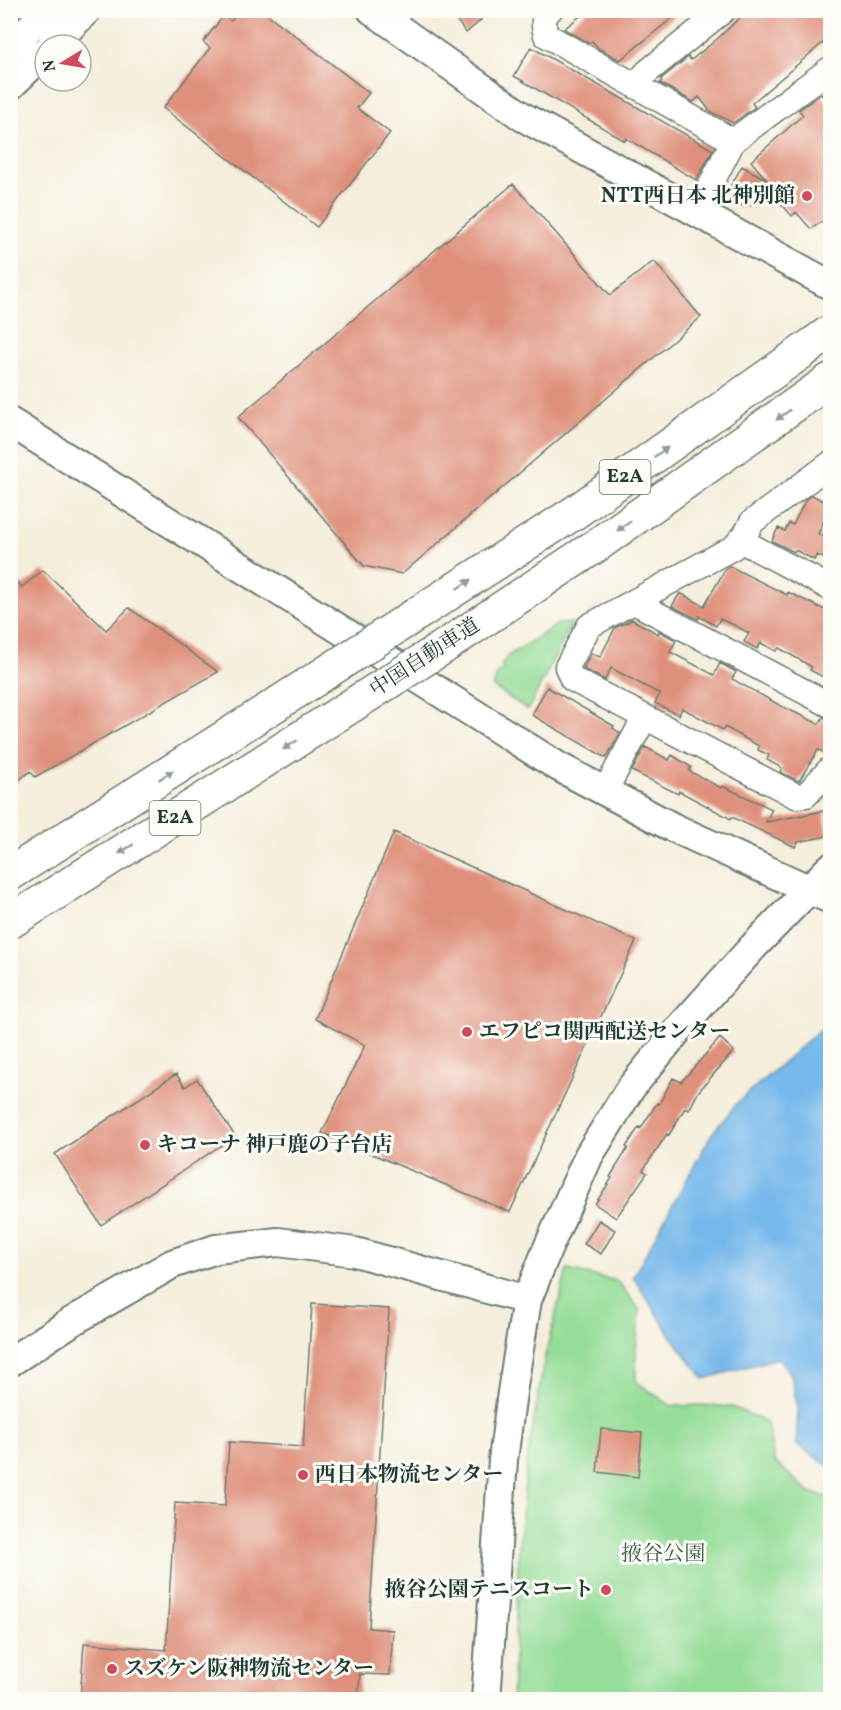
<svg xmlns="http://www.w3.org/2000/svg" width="841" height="1710" font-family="Vollkorn,'Noto Serif JP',serif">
  <rect width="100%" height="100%" fill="#fdfcf7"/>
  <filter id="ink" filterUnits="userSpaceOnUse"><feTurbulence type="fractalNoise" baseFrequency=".0167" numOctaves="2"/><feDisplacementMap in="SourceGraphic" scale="12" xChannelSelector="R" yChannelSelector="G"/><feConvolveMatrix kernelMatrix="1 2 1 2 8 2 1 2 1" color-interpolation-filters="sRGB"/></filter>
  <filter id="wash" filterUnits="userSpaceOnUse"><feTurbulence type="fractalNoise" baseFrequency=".008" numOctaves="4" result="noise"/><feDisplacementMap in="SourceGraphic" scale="24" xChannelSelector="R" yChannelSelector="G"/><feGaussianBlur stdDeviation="1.35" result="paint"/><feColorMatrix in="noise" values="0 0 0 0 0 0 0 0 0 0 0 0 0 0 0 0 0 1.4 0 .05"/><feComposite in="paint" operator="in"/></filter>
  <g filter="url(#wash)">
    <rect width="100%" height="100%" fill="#f5eedc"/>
    <!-- green -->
    <path fill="#95dd98" stroke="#5a8d66" stroke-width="1.5" d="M572,623L528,710L493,687L498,673L504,669L501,665L508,656L558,624Z
      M567,1270L617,1281L640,1310L636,1349V1382L672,1406L700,1405L732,1407L767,1422L774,1461L810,1493L830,1497V1699L512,1700L519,1549L527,1460L545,1356Z"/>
    <!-- water -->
    <path fill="#76b8eb" stroke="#4a7a90" stroke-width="1.5" d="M830,1021V1467L796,1444L798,1410L791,1374L778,1358L704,1379L672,1337L633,1277L711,1135L738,1102Z"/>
    <g id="blocks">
      <!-- building -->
      <path fill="#df907b" d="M239,10H262L369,93L357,108L390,133L317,227L163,108L210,48L203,42L224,15L231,21Z
        M449,10H475L481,20L466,33Z
        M588,10H682L620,60L598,48L592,41L589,43L564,29Z
        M748,10H831V36L752,103L755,107L733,123L711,112L699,97L693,102L660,83L662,81L661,79L688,57L691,60L716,40Z
        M531,47L713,150L696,180L626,138L625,141L514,76Z
        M821,94L831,106V215L811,229L796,212L792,216L779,201L782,198L773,188L752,206L746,203L744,207L725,196L742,166L767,180L751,161L803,115L799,110Z
        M513,184L610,295L654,261L701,317L402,574L364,566L238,417Z
        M812,495L831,505L818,534L831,540V550L826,559L817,555L814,560L795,550L794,552L772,541L778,528L785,531L789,523L793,525L806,499Z
        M729,566L787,595L788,592L831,613V681L810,670L812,667L779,648L776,651L761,643L757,649L744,642L749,633L734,625L720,619L716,626L699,616L698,619L672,606L680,593L704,606L726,568Z
        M43,570L106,630L129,608L218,672L35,777L30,771L10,788V574L22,587Z
        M631,619L658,634L659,631L676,640L670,652L714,675L720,663L736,672L732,679L781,706L819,724L823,717L831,719V755L818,750L799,781L780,772L782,768L767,760L769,755L758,750L759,746L725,727L723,730L682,708L679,715L655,703L660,694L611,668L605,680L583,669L591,653L600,657L615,628L627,622H629Z
        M547,687L614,726L613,728L620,733L606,758L532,715Z
        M645,747L669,760L672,755L691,767L689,771L721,788L722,786L772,809L766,822L824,811L828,836L798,842L795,847L732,817L731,819L679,791L678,794L632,771Z
        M394,832L636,941L510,1212L322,1133L365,1045L315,1019Z
        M720,1038L734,1051L699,1091L689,1110L685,1108L669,1135L667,1134L643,1170L647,1173L616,1218L595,1204L612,1178L610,1177L628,1148L626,1147L639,1127L641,1128L657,1103L659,1104L673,1078L681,1082Z
        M176,1074L185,1087L197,1079L235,1136L101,1225L55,1154Z
        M599,1220L615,1230L601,1254L584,1244Z
        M312,1304L389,1309L369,1628L393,1630L390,1675L360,1674L358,1700H80L84,1643L166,1650L175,1503L225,1506L229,1442L303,1447Z
        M601,1429L642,1433L638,1477L597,1472Z"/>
    </g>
  </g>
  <g filter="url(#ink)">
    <use href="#blocks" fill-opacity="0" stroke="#6a7b6f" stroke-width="1.5"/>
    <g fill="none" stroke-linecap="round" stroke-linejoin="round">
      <defs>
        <path id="minor" d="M550,10C542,17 543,25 546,35L733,141
          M635,86L647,72L724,10
          M697,212L733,141L830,69
          M830,464L752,522L745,535L734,547L589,626L567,667L572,679L796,796L806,795L830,769
          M740,540L830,588
          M634,602L830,705
          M605,791L645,717"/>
        <path id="tertiary" d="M372,10L523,117L830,285
          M52,45L87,10
          M10,47L48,10
          M10,86L45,52
          M10,422L559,767L672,827L830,899
          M10,1362L71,1322L172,1264L216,1249L278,1242L355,1252L527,1300
          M486,1700L503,1460L512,1392L527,1300L547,1250L589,1155L630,1089L679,1029L753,947L830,868"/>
        <path id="motorway" d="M415,615L574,513L830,332
          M442,648L597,545L830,380
          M10,874L316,679
          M10,922L340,713"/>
      </defs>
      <!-- minor casing -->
      <use href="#minor" stroke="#6a7b6f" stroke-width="27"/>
      <!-- tertiary casing -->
      <use href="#tertiary" stroke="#6a7b6f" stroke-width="32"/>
      <!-- motorway casing -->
      <use href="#motorway" stroke="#6a7b6f" stroke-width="36"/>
      <!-- minor -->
      <use href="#minor" stroke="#fff" stroke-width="24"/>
      <!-- tertiary -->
      <use href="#tertiary" stroke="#fff" stroke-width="28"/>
      <!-- motorway -->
      <use href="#motorway" stroke="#fff" stroke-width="33"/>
      <defs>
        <path id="motorway-bridge" d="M316,679L415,615
          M340,713L442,648"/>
      </defs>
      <!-- motorway-bridge casing -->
      <use href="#motorway-bridge" stroke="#6a7b6f" stroke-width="36" stroke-linecap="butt"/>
      <!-- motorway-bridge -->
      <use href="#motorway-bridge" stroke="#fff" stroke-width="33"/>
    </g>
    <!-- one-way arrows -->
    <defs><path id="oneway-solid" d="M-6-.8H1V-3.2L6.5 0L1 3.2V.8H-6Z" transform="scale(1.5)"/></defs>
    <g fill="#8f9e9a">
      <use href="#oneway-solid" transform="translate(783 415) rotate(144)"/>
      <use href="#oneway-solid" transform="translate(661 452) rotate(-35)"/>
      <use href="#oneway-solid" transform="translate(624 526) rotate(145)"/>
      <use href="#oneway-solid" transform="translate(464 584) rotate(-33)"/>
      <use href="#oneway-solid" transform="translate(290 745) rotate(148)"/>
      <use href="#oneway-solid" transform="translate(166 775) rotate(-33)"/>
      <use href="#oneway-solid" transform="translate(126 849) rotate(148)"/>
    </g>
  </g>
  <!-- markers -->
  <g fill="#d1495b" stroke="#fdfcf7" stroke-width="2">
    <circle cx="807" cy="196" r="6"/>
    <circle cx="467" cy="1032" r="6"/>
    <circle cx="145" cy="1145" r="6"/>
    <circle cx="303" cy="1475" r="6"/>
    <circle cx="606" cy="1590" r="6"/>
    <circle cx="112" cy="1669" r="6"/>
  </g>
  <g text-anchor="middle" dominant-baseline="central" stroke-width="6" stroke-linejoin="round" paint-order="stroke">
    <!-- shield labels -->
    <g fill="#fdfcf7" stroke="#62766e" stroke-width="1.5">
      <rect x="599.5" y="460" width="51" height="34" rx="4.5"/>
      <rect x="149.5" y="801" width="51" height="34" rx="4.5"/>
    </g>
    <g font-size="20" font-weight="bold" fill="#1f3d34">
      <text x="625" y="477">E2A</text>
      <text x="175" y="818">E2A</text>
    </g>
    <!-- poi labels -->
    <g font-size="21" font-weight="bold" fill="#1f3d34" stroke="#fdfcf7" text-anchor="start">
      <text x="795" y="196" text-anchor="end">NTT西日本 北神別館</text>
      <text x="479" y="1032">エフピコ関西配送センター</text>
      <text x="157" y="1145">キコーナ 神戸鹿の子台店</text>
      <text x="315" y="1475">西日本物流センター</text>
      <text x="594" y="1590" text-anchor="end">掖谷公園テニスコート</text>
      <text x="124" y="1669">スズケン阪神物流センター</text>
    </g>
    <!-- street labels -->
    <g font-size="21" fill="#1f3d34" stroke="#fdfcf7">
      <text transform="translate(425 658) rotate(-33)">中国自動車道</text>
    </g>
    <!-- park labels -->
    <g font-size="21" fill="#375d48" stroke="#fdfcf7">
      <text x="663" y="1554">掖谷公園</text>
    </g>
  </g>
  <!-- margin -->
  <rect width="841" height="1710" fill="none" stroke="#fdfcf7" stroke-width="36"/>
  <!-- north arrow -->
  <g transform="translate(63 63) rotate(259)"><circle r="28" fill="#fdfcf7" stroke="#a4b0a9" stroke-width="1.5"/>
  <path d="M0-4.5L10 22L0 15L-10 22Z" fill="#d1495b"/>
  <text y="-9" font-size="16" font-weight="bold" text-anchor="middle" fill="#1f3d34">N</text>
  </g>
</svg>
